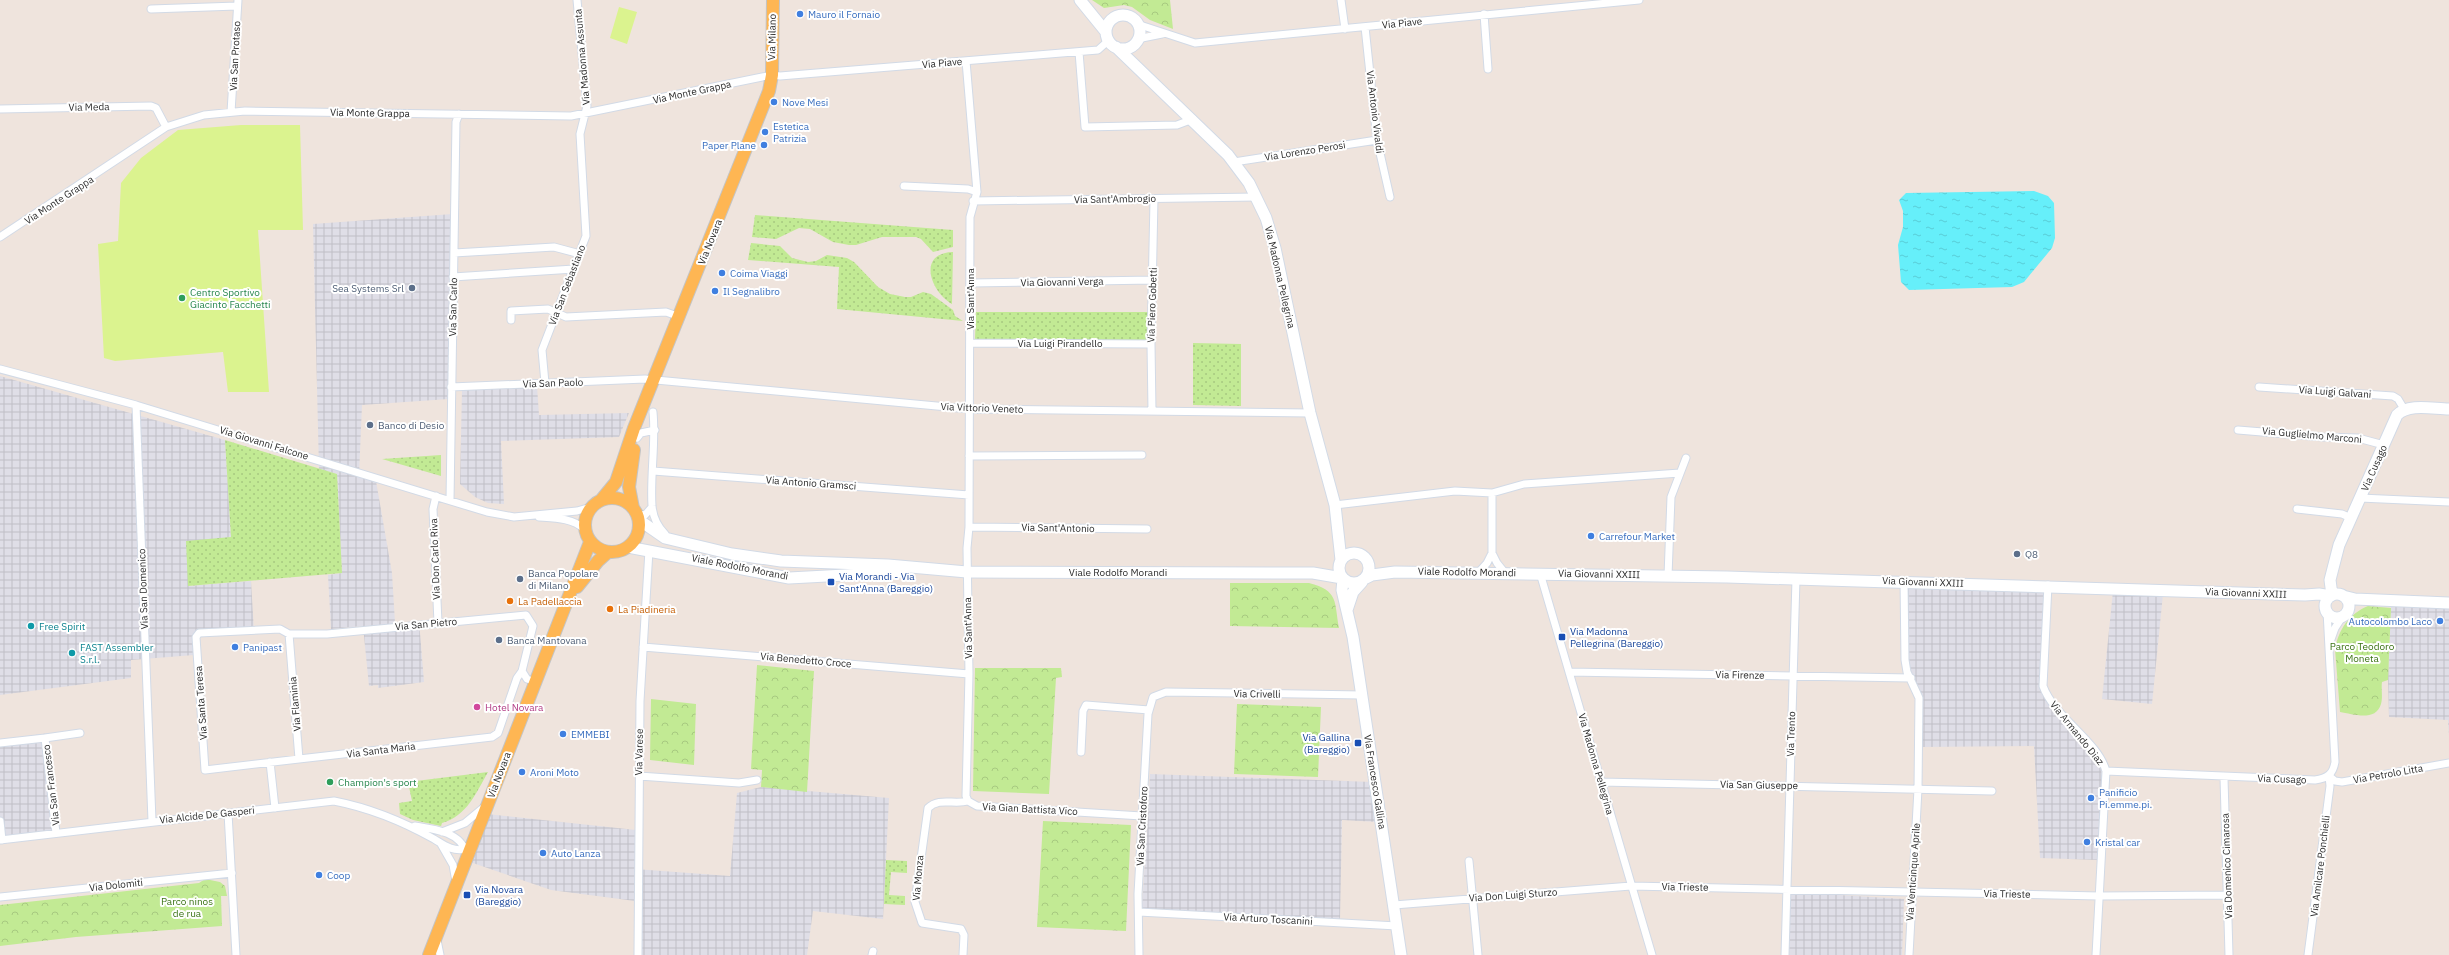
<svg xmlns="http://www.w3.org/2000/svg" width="2449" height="955" font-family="'IBM Plex Sans',sans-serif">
  <defs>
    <pattern id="industrial-grid" width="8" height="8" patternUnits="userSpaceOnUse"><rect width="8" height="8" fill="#dfdee7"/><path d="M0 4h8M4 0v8" fill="none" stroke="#c0bfc6"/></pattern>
    <pattern id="grass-dots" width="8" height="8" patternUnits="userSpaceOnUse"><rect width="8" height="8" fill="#c2ea94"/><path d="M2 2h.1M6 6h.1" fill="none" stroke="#a7c980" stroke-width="1.8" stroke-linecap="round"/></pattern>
    <pattern id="forest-crowns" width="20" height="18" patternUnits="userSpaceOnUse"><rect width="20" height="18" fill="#c2ea94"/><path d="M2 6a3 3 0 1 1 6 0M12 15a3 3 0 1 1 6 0" fill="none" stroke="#a7c980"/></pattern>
    <pattern id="water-ripples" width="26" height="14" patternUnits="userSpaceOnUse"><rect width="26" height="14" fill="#66effa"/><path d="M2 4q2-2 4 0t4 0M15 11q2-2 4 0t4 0" fill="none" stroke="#59cdd6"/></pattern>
  </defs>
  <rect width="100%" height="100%" fill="#efe4dd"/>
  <!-- industrial -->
  <path fill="url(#industrial-grid)" d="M453,214L449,399L362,405L359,476L376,481L392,573L395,623L419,621L424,682L378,688V685L369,686L363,626L331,629L328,575L342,573L337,474L319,469L313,224Z
    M0,376L225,440L231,537L188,586L251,581L254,632L193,634L194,655L131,660V678L0,695Z
    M537,386L539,415L629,413L619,437L501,441L504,504L488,503L475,497L460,484L462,390Z
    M1907,584L2045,588L2039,687L2043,696L2100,764L2102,776L2098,860L2040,858L2034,746L1921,747V696L1909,671L1907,659Z
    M2113,591L2163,594L2152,704L2102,699Z
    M2391,604L2449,606V736L2448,720L2389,717L2388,680Z
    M49,733L60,836L0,844V740Z
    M1150,774L1372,782L1378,822L1342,820L1340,919L1142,909Z
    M761,787L889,798L883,919L813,911L807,955H634L635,901L551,890L470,862L487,814L636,830L635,869L730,876L737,793Z
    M1790,892L1904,899L1902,955H1757H1788Z"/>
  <!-- grass -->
  <path fill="url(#grass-dots)" d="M755,215L953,230V247L933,252L921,239L916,237H882L856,245H849L833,242L810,229L799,228L776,239L752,237Z
    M751,243L780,246L792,258L808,262L816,261L827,255L847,258L854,262L878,287L890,294L905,297H911L923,292L931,294L953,310L955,316L963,321L837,309L839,267L748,260Z
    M953,252L952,304C930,291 917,253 953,252Z
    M976,312H1149L1148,342L975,339Z
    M1193,343L1241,344V406L1193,405Z
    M225,440L337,474L342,573L188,586L186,541L231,537Z
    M441,455V476L382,459Z
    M488,772C476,793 467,816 442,823L441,826L413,820L400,814L399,803L412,801L408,782Z
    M886,860L907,861V873L891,872L889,895L905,896V905L884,904Z"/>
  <!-- forest -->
  <path fill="url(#forest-crowns)" d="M1092,0H1170L1173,29L1150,20L1132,7L1124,5L1104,8Z
    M1309,583C1339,591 1334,601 1339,628L1230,626V583Z
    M2368,606L2391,608L2388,680L2382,682C2381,689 2383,697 2381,704C2376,722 2353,714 2340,712L2335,649C2339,629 2349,614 2368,606Z
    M757,665L814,671L807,792L761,787L762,770L751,769Z
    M975,668H1061L1062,677L1056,678L1049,794L973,791Z
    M651,699L696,704L694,765L650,760Z
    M1237,704L1321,707L1318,777L1234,774Z
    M1043,821L1131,825L1126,931L1037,927Z
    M205,879L220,882L225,886L227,896H221L222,926L76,937L0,946V905L199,883Z"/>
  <!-- pitch -->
  <path fill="#dbf38f" d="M619,7L637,12L627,44L610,38Z
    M241,125H300L303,230H258L269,392H228L223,352L115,361L104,358L98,244L118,241L121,183L141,158L178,130Z"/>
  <!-- water -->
  <path fill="url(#water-ripples)" d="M2034,191L2048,196L2054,203L2055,238L2052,248L2024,282L2012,287L1909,290L1901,282L1898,245L1903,227V211L1899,200L1906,193Z"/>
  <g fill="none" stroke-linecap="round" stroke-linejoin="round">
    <defs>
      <path id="street" d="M1341,0L1345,29
        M151,9L237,6
        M1484,14L1488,69
        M1137,24L1195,43L1639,0
        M1365,27L1377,140L1390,197
        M1137,39L1162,34
        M1079,52L1085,127L1177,125L1193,119
        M966,61L977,192L970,217L969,527L967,548L969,674L966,796L968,801L977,806L1142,816
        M0,109L151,106L156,108L166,127
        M231,112L238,0
        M1234,162L1377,140
        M904,186L968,189L977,192
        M973,201L1257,197
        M0,237L166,127L204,115L245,111L571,116L772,75L780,76L1098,50L1108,41
        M454,253L554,247L580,254
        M453,277L574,269
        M971,283L1153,280
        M511,320V311L548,309L566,317L666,312L680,317
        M970,343L1151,344
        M0,369L136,405L487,512L514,517L577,511L591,507
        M545,383L542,350L586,236L580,134L587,106L577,0
        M451,387L645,379L969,409L1310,413
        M2259,387L2393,396L2398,399L2404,409
        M136,405L152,821
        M1152,411L1151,344L1154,199
        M653,412C656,443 650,475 652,506C653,516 658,527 665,534
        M2238,430L2323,437L2358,438L2384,445
        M637,438L641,433L655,430
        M969,456L1142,455
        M653,471L969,495
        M1492,493V553
        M436,496L433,509L438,623
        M2360,498L2449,502
        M450,500L456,122L459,114
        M1335,505L1455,491L1492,493L1524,484L1680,473
        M2297,509L2342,514L2351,518
        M637,514L645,515L652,507
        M539,517C554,518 573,518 584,529
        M969,527L1147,529
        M1479,572L1487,563L1492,553L1497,563L1505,573
        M1540,573L1652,955
        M1668,576L1671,497L1686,458
        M1904,581L1905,660L1907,672L1919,698L1918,789L1909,955
        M2048,585L2043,686C2054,717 2098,741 2106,771L2096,955
        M289,634L280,629L199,633L196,637L205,770L299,759L492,737L498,733L517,678L522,671L533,626L526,615L327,634H289L299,759
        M2330,642L2335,628L2342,617
        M643,647L969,674
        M522,671L527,679L536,682
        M1569,672L1911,678
        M45,738L80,733
        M0,743L45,738L56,833
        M1081,752L1083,711L1086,705L1149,710
        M270,762L275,808
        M2106,771L2315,780C2328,778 2333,774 2335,762L2327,611
        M639,776L739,783L757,780
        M2329,776L2335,781L2342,782L2449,763
        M2224,778L2229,955
        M1601,782L1992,791
        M228,813L236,955
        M0,821L2,840
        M415,826C434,829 461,832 466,853
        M442,832L465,823L483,808
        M0,840L334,801C370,808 402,821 434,839C444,845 453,852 465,849L471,844
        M441,844L453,865L456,882
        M1469,861L1478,955
        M0,897L232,873
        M1394,905L1631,886L2099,896L2228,895
        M1139,912L1397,926
        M437,940L440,955
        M638,955L640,701L649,550
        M872,955L873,951
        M963,955L964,935L961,929L922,923L915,902L928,808C939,797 954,805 968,801
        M1139,955L1138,894L1148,714L1153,697L1166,692L1362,695
        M1785,955L1796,579
        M2308,955L2330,786L2329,776"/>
      <path id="secondary" d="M1080,0L1106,32
        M1106 32a17 17 0 1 1 34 0a17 17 0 1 1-34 0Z
        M1116,47L1228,155L1249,183L1266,218L1275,248L1310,413L1335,505L1341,560
        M639,520L665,538L732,554L781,561L888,565L967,572L1313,573L1342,578
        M628,547L789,578L902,572
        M1339 568a15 15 0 1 1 30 0a15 15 0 1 1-30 0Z
        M1366,578L1372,575L1395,572L1727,577L2305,595L2319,594L2331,596
        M1343,579L1342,590L1353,637L1401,955
        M2325 606a12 12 0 1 1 24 0a12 12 0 1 1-24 0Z
        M2332,595L2330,580L2339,545L2397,415C2409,403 2433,409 2449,409
        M2343,596L2355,599L2449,603
        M1347,610L1353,592L1362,582"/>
      <path id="primary" d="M585 525a27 27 0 1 1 54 0a27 27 0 1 1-54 0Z
        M602,499L616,482L634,428L769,91L772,75L773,0
        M633,508L629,487L634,450
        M577,587L598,561L608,552
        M429,955L590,542"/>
    </defs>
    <!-- street casing -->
    <use href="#street" stroke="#d2dae6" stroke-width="9"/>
    <!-- secondary casing -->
    <use href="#secondary" stroke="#d2dae6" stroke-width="13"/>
    <!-- primary casing -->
    <use href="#primary" stroke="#c4c4c4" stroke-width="14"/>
    <!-- street -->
    <use href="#street" stroke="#fff" stroke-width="7"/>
    <!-- secondary -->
    <use href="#secondary" stroke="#fff" stroke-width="11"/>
    <!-- primary -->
    <use href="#primary" stroke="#feb653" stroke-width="12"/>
  </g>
  <!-- markers -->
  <g fill="#3f7fe0" stroke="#fff" stroke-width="1.5">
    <circle cx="800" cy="14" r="4"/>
    <circle cx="774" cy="102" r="4"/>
    <circle cx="765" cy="132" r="4"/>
    <circle cx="764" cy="145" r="4"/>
    <circle cx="722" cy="273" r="4"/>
    <circle cx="715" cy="291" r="4"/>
    <circle cx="1591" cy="536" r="4"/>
    <circle cx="2440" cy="621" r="4"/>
    <circle cx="235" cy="647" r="4"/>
    <circle cx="563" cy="734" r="4"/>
    <circle cx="522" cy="772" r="4"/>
    <circle cx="2091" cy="798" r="4"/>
    <circle cx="2087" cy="842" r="4"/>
    <circle cx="543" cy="853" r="4"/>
    <circle cx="319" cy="875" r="4"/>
  </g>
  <g fill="#5c6f8a" stroke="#fff" stroke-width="1.5">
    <circle cx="412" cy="288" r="4"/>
    <circle cx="370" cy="425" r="4"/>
    <circle cx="2017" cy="554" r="4"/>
    <circle cx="520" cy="579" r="4"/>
    <circle cx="499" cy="640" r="4"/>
  </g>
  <g fill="#2e9e5b" stroke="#fff" stroke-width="1.5">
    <circle cx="182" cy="298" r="4"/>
    <circle cx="330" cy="782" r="4"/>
  </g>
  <g fill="#1a4fb4" stroke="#fff" stroke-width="1.5">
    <rect x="827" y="578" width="8" height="8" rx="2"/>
    <rect x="1558" y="633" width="8" height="8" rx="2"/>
    <rect x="1354" y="739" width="8" height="8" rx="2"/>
    <rect x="463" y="891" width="8" height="8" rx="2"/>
  </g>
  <g fill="#e8710a" stroke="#fff" stroke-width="1.5">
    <circle cx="510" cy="601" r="4"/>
    <circle cx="610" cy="609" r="4"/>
  </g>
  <g fill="#0f9aa8" stroke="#fff" stroke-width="1.5">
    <circle cx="31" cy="626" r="4"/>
    <circle cx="72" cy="653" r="4"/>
  </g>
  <circle fill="#d1479c" stroke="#fff" stroke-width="1.5" cx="477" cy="707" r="4"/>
  <g text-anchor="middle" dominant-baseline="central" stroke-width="4" stroke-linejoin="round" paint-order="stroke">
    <!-- shop labels -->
    <g font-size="10" fill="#366cbe" stroke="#fff" text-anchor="start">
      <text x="808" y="14">Mauro il Fornaio</text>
      <text x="782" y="102">Nove Mesi</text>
      <text x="773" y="126">Estetica<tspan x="773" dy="12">Patrizia</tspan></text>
      <text x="756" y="145" text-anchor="end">Paper Plane</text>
      <text x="730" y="273">Coima Viaggi</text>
      <text x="723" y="291">Il Segnalibro</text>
      <text x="1599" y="536">Carrefour Market</text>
      <text x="2432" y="621" text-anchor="end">Autocolombo Laco</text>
      <text x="243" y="647">Panipast</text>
      <text x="571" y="734">EMMEBI</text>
      <text x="530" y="772">Aroni Moto</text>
      <text x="2099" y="792">Panificio<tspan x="2099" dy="12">Pi.emme.pi.</tspan></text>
      <text x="2095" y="842">Kristal car</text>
      <text x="551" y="853">Auto Lanza</text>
      <text x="327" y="875">Coop</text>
    </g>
    <!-- street labels -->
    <g font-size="10" fill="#2c2c2c" stroke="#fff">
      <text transform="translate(1402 23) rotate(-6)">Via Piave</text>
      <text transform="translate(772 37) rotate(-89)">Via Milano</text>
      <text transform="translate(235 56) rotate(-87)">Via San Protaso</text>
      <text transform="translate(582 57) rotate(-95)">Via Madonna Assunta</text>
      <text transform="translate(942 63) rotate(-5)">Via Piave</text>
      <text transform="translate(692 92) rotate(-12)">Via Monte Grappa</text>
      <text transform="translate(89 107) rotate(-1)">Via Meda</text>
      <text transform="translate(1375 112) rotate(83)">Via Antonio Vivaldi</text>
      <text transform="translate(370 113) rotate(1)">Via Monte Grappa</text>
      <text transform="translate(1305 151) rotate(-9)">Via Lorenzo Perosi</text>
      <text transform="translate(1115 199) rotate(-1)">Via Sant'Ambrogio</text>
      <text transform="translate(59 200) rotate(-33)">Via Monte Grappa</text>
      <text transform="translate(710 242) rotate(-68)">Via Novara</text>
      <text transform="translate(1280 277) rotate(77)">Via Madonna Pellegrina</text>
      <text transform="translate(1062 282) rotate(-1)">Via Giovanni Verga</text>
      <text transform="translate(567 285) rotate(-69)">Via San Sebastiano</text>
      <text transform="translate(970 299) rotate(-90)">Via Sant'Anna</text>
      <text transform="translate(1152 305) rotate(-88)">Via Piero Gobetti</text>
      <text transform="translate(453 307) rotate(-89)">Via San Carlo</text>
      <text x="1060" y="343">Via Luigi Pirandello</text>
      <text transform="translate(553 383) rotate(-2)">Via San Paolo</text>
      <text transform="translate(2335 392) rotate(4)">Via Luigi Galvani</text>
      <text transform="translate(982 408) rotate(2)">Via Vittorio Veneto</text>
      <text transform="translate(2312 435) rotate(5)">Via Guglielmo Marconi</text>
      <text transform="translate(264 443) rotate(17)">Via Giovanni Falcone</text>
      <text transform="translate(2374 468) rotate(-66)">Via Cusago</text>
      <text transform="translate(811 483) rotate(4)">Via Antonio Gramsci</text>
      <text transform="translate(1058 528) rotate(1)">Via Sant'Antonio</text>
      <text transform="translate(435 559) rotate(-92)">Via Don Carlo Riva</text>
      <text transform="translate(740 567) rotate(11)">Viale Rodolfo Morandi</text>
      <text x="1118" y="572">Viale Rodolfo Morandi</text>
      <text transform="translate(1467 572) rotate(1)">Viale Rodolfo Morandi</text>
      <text transform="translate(1599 574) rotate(1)">Via Giovanni XXIII</text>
      <text transform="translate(1923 582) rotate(2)">Via Giovanni XXIII</text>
      <text transform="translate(143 589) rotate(-92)">Via San Domenico</text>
      <text transform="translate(2246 593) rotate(2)">Via Giovanni XXIII</text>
      <text transform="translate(426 624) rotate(-5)">Via San Pietro</text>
      <text transform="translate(968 628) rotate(-91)">Via Sant'Anna</text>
      <text transform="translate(806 660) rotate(5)">Via Benedetto Croce</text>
      <text transform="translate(1740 675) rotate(1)">Via Firenze</text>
      <text transform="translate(1257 694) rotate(1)">Via Crivelli</text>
      <text transform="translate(201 703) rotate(-94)">Via Santa Teresa</text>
      <text transform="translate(295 704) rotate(-95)">Via Flaminia</text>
      <text transform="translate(2077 733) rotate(51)">Via Armando Diaz</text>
      <text transform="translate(1791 734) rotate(-88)">Via Trento</text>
      <text transform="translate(381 750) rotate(-7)">Via Santa Maria</text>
      <text transform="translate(639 752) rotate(-89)">Via Varese</text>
      <text transform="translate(1596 764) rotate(74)">Via Madonna Pellegrina</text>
      <text transform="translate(2388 774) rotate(-10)">Via Petrolo Litta</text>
      <text transform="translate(499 775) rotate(-69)">Via Novara</text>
      <text transform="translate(2282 779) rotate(2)">Via Cusago</text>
      <text transform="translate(1375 782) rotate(81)">Via Francesco Gallina</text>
      <text transform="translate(51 785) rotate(-97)">Via San Francesco</text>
      <text transform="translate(1759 785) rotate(1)">Via San Giuseppe</text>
      <text transform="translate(1030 809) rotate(3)">Via Gian Battista Vico</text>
      <text transform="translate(207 815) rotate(-6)">Via Alcide De Gasperi</text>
      <text transform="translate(1142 826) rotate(-87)">Via San Cristoforo</text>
      <text transform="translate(2227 866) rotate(-92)">Via Domenico Cimarosa</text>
      <text transform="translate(2320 866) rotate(-83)">Via Amilcare Ponchielli</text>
      <text transform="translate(1913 872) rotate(-86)">Via Venticinque Aprile</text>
      <text transform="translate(918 878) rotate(-85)">Via Monza</text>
      <text transform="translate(116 885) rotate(-6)">Via Dolomiti</text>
      <text transform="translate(1685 887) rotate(1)">Via Trieste</text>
      <text transform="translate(2007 894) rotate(1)">Via Trieste</text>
      <text transform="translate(1513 895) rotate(-4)">Via Don Luigi Sturzo</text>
      <text transform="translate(1268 919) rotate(3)">Via Arturo Toscanini</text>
    </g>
    <!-- service labels -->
    <g font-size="10" fill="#4e5e75" stroke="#fff" text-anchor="start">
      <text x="404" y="288" text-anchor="end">Sea Systems Srl</text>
      <text x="378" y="425">Banco di Desio</text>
      <text x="2025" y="554">Q8</text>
      <text x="528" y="573">Banca Popolare<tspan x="528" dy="12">di Milano</tspan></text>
      <text x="507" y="640">Banca Mantovana</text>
    </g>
    <!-- leisure labels -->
    <g font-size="10" fill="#27864d" stroke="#fff" text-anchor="start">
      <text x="190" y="292">Centro Sportivo<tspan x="190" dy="12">Giacinto Facchetti</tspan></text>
      <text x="338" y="782">Champion's sport</text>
    </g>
    <!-- transit labels -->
    <g font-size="10" fill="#164399" stroke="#fff" text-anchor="start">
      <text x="839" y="576">Via Morandi - Via<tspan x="839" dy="12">Sant'Anna (Bareggio)</tspan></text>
      <text x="1570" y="631">Via Madonna<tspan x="1570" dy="12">Pellegrina (Bareggio)</tspan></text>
      <text x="1350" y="737" text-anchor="end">Via Gallina<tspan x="1350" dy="12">(Bareggio)</tspan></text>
      <text x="475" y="889">Via Novara<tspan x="475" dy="12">(Bareggio)</tspan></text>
    </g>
    <!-- food labels -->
    <g font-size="10" fill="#c56008" stroke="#fff" text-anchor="start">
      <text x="518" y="601">La Padellaccia</text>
      <text x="618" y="609">La Piadineria</text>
    </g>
    <!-- culture labels -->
    <g font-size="10" fill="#0d838f" stroke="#fff" text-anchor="start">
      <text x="39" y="626">Free Spirit</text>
      <text x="80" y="647">FAST Assembler<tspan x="80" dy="12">S.r.l.</tspan></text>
    </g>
    <!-- park labels -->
    <g font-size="10" fill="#397213" stroke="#fff">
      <text x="2362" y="646">Parco Teodoro<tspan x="2362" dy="12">Moneta</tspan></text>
      <text x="187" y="901">Parco ninos<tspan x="187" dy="12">de rua</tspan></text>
    </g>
    <!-- hotel labels -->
    <g font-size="10" fill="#b23c85" stroke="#fff" text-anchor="start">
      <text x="485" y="707">Hotel Novara</text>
    </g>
  </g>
</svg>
